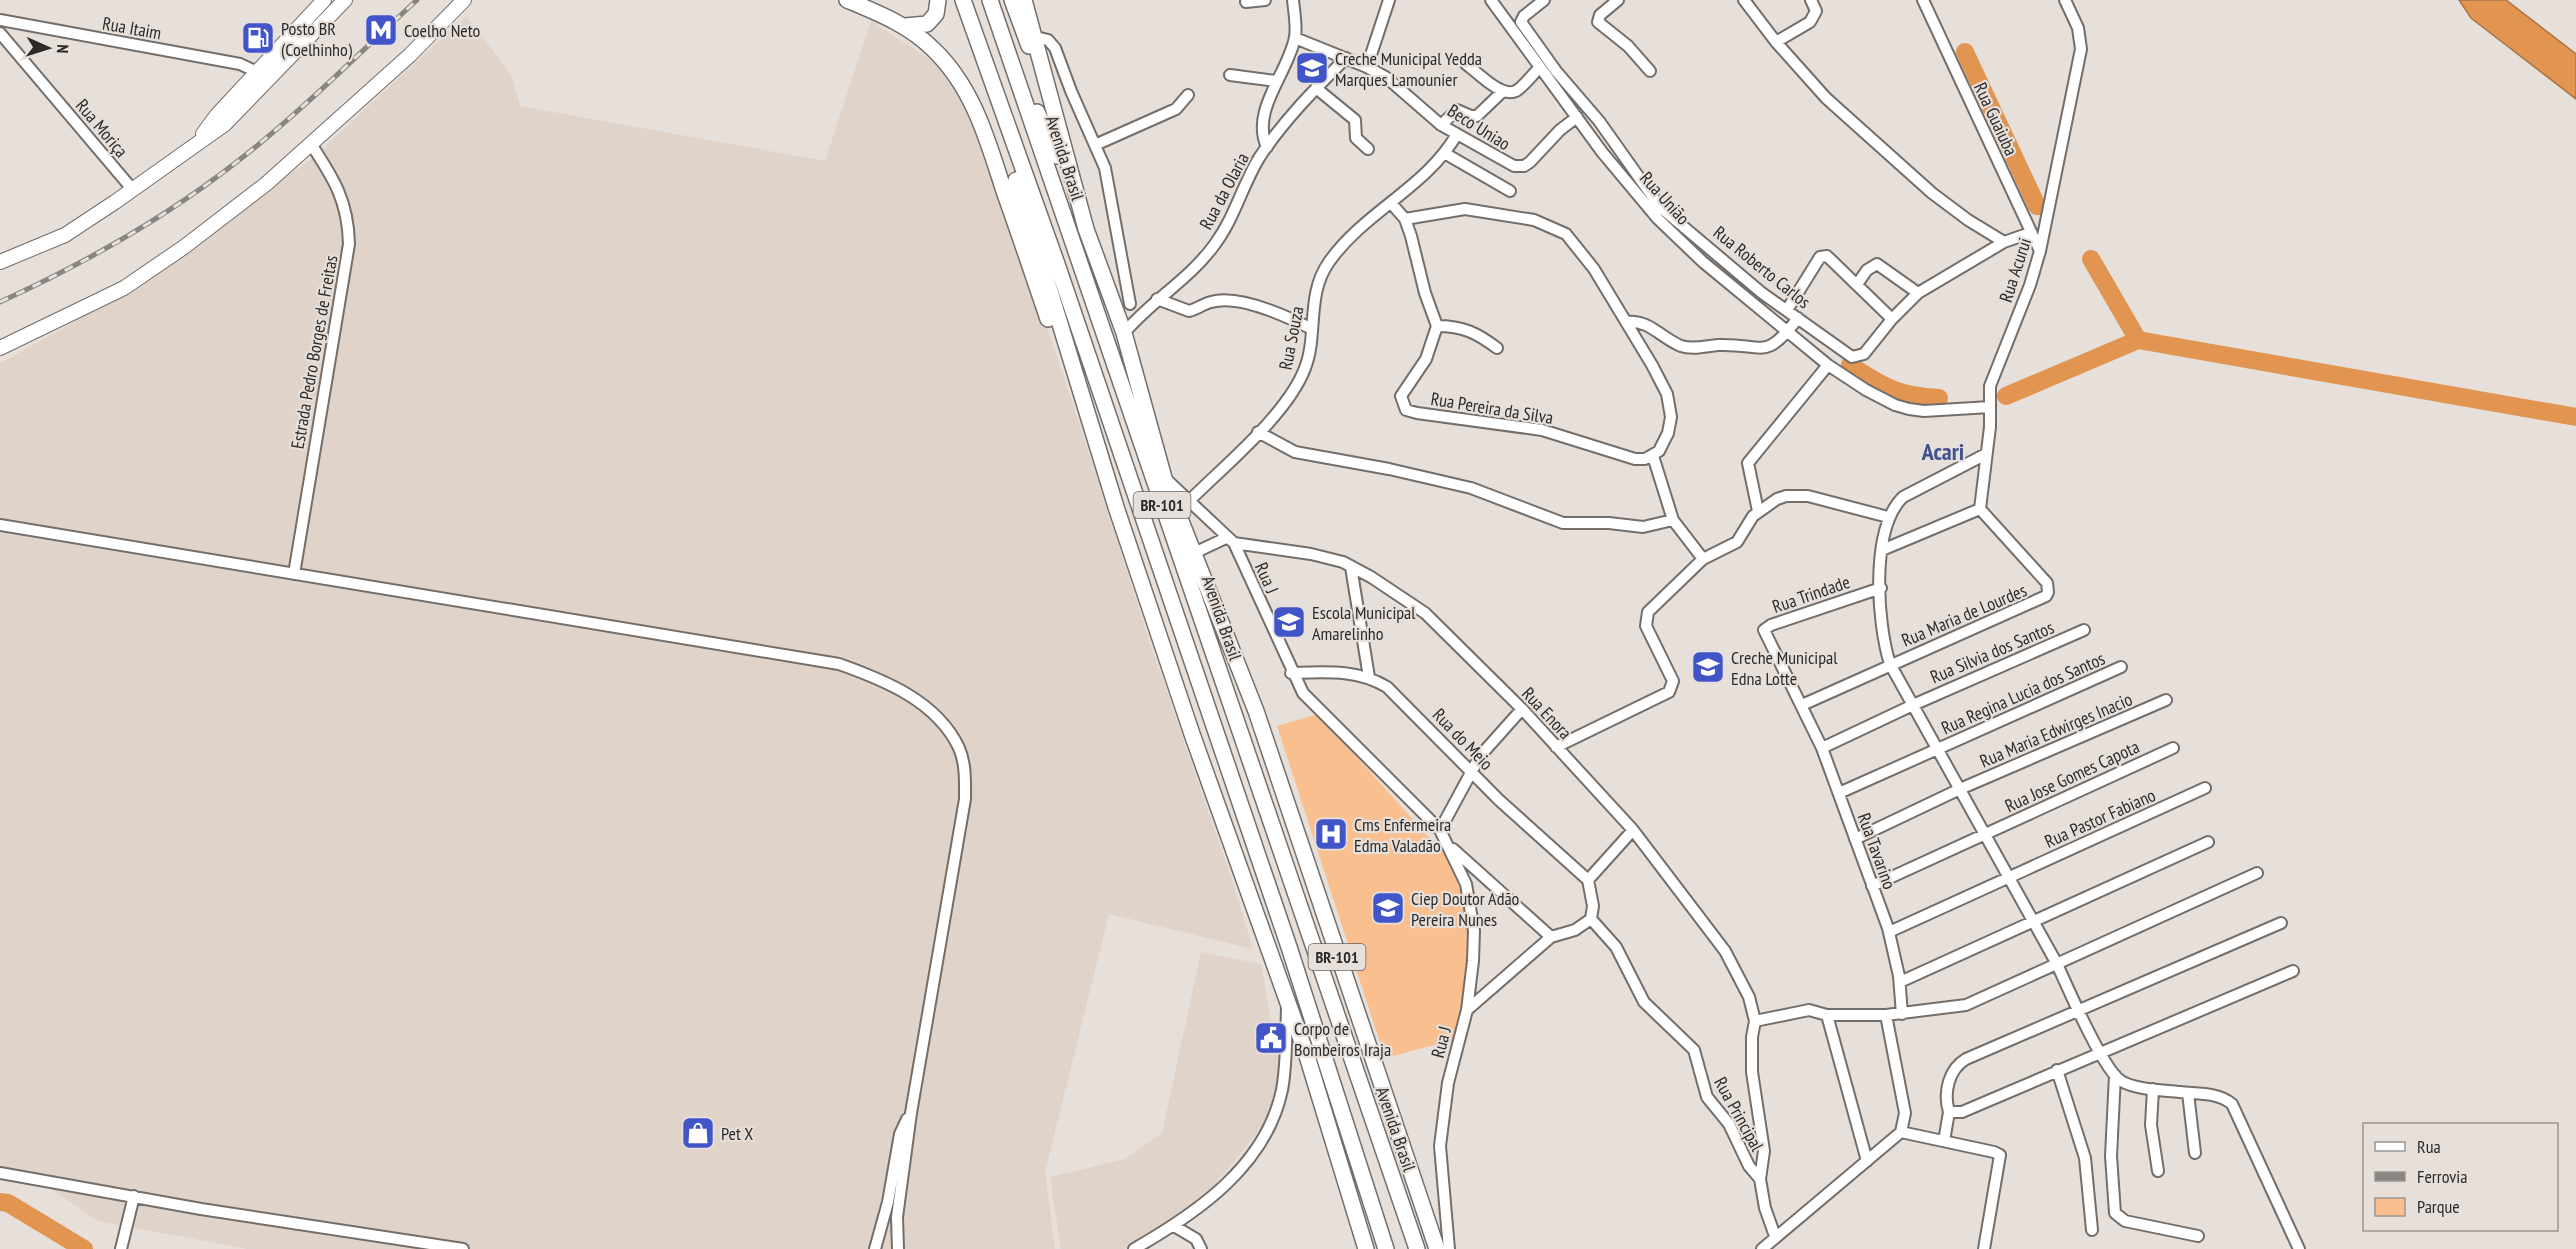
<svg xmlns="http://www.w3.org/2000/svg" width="2576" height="1249" font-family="'PT Sans Narrow',sans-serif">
  <rect width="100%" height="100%" fill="#e6dfda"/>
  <!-- built -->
  <path fill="#e0d3c9" d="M466,16L512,76L520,106L825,161L871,21L945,69L972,113L1066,383L1153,652L1233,883L1253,949L1109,914L1045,1172L1055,1249H248L98,1221L51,1189L0,1180V363L73,323L308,162Z
    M1201,952L1261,964L1271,1020L1283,1027L1279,1088L1269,1114L1257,1133L1194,1210L1145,1240L1123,1249H1061L1050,1177L1125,1159L1162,1133Z"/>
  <!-- green -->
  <path fill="#f9bf8f" d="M1318,714L1445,855C1454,875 1463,894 1468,916C1474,948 1462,1007 1454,1040L1385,1058L1277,726Z"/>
  <!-- water -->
  <path fill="#e19551" stroke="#ab7545" stroke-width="1.5" d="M2459,0H2506L2576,54V99L2471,18Z"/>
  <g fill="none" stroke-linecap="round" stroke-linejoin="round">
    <!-- river -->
    <path stroke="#e19551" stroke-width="18" d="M1965,52L2037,206
      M2091,259L2138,340
      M1850,365C1883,387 1899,396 1939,398
      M2006,396L2138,340L2576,417
      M0,1202L8,1203L84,1249"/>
    <defs>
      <path id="minor" d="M1491,0L1602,152L1658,219L1703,262L1828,365L1866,390L1895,405L1909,409L1924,411L1990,407
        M1544,0L1524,16L1521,22L1556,71L1599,121L1660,207L1762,293L1852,357L1864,354L1892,319L1918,293L2004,242L2030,233
        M1618,0L1600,15L1598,22L1628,46L1650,71
        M1744,0L1776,42L1826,98L1932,193L1968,220L2004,242
        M1923,0L2040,251
        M1246,2L1265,0
        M0,20L240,64L257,72
        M0,33L133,190
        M1036,37L1048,40L1055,48L1071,91L1105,168L1130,304
        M1295,38L1367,67L1387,78L1441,125L1514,166H1524L1530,162L1560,130L1577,117
        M1776,42L1810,22L1816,11L1811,0
        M1466,64C1477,72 1501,98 1516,91C1524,86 1533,74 1540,67
        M1367,67L1389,0
        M1230,75L1276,81
        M1316,88L1355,120L1356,138L1368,149
        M1441,125L1457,110L1471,116H1477L1503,91
        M1095,145L1176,109L1188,95
        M1267,147C1250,110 1289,72 1295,37C1297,26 1294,11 1293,0
        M1446,154L1510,191
        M1391,203L1405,219L1411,236L1425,293L1437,326L1426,359L1401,396L1406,410L1417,413L1542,430L1635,459H1645L1659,451L1668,433L1671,417L1667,394L1652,365L1594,269L1566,234L1534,220L1465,209L1405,219
        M1858,283L1867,270L1877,264L1918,293
        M1157,299L1189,311C1197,309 1203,304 1211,302C1238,294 1286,316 1310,328
        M1787,310L1820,257L1827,256L1892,319
        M1627,322C1650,320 1661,338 1681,346C1693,350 1706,346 1718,345C1764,343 1764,363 1798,318
        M1437,326C1463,326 1477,333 1497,348
        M1124,333C1152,300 1190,279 1215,244C1235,217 1242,186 1259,158C1283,121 1315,89 1346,58
        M1258,432L1295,452L1389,469L1471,488L1563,523H1609L1643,527L1673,520
        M1986,454L1903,497C1870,529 1877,623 1890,664L2057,964C2067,986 2103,1070 2121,1081C2137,1090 2162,1090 2180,1092C2197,1094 2218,1092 2232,1104L2299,1249
        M1653,456L1673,520L1703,559
        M1168,481L1234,543L1311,554L1343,562L1371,577L1425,613L1522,709L1633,830L1725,951L1749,997L1755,1021L1752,1037V1072L1764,1151L1760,1179L1765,1208L1775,1236
        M1189,501C1224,466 1288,414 1305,368C1318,335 1306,294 1329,262C1364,212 1427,187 1457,134
        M1980,509L1990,427V386L2030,285L2040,251L2081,49L2078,28L2065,0
        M1758,511L1748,463L1828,365
        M0,525L839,664C884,680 937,701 959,748C966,764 965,782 965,799L911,1113L897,1217L898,1249
        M1234,543L1303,693L1440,830L1466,884L1474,931L1473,961L1467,1010L1448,1083L1440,1146L1449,1249
        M1882,550L1980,509
        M1194,553L1226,538
        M1351,567L1369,677
        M294,574L349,244C348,201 334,179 311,144
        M1881,588L1771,625L1764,630L1822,748L1888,928L1899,976L1902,1014
        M1291,673C1325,672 1357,669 1387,687L1499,800L1588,880
        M1802,705L2046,596L2048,592L2047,583L1980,509
        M1556,747L1669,692L1673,681L1646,626L1648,612L1703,559L1737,542L1753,516L1777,499L1786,496H1808L1888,517
        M1822,748L1913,705L2084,630
        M1839,793L2121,667
        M1440,830L1480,756L1522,709
        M1855,839L1960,789L2166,700
        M1453,849L1551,937
        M1872,886L2173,748
        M1591,919L1616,947L1644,1002L1694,1050L1707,1097L1729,1124L1749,1166L1760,1179
        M2281,923L1966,1059C1949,1069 1943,1092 1949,1112H1962L2293,971
        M1889,932L2205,788
        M1900,982L2208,842
        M1467,1010L1551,937L1575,930L1591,919L1593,906L1588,880L1633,830
        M1827,1015L1867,1161
        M1755,1021L1809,1010L1827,1015H1886L1966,1005L2257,873
        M2057,1070L2085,1158L2092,1230
        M2115,1075L2111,1156L2115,1213L2125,1221L2198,1236
        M2153,1089L2151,1125L2158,1171
        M2188,1093L2195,1153
        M1901,1132L1994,1152L2000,1155L1984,1249
        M1944,1141L1949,1112
        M0,1173L201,1209L463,1249
        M1174,1226L1196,1239L1201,1249
        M121,1249L134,1196
        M875,1249L888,1202L900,1134L907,1119
        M1134,1249C1197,1213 1266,1166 1282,1090C1287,1063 1286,1035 1287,1008
        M1762,1249L1901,1132L1905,1113L1886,1015"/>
      <path id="major" d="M203,134L217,115L324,0
        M0,262L65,235L115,202L225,124L345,0
        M0,348L124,288L184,247L266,184L410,55L464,0"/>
      <path id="highway" d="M847,0C878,13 909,25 933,49C974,88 988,142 1005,194C1020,236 1034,278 1048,319
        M963,0L1057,264L1289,947L1386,1249
        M990,0L1417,1249
        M1012,0L1029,46
        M1024,0L1086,229L1124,333L1164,478L1256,711L1437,1249
        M905,26L927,24L936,14L938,0
        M1037,112L1057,156
        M1016,180L1116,507L1192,734L1307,1056L1366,1249"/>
    </defs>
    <!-- minor casing -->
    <use href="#minor" stroke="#746e6a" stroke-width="14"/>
    <!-- major casing -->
    <use href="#major" stroke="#746e6a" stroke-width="16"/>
    <!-- highway casing -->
    <use href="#highway" stroke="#746e6a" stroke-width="18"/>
    <!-- minor -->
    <use href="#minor" stroke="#fff" stroke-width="10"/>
    <!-- major -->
    <use href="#major" stroke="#fff" stroke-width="14"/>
    <!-- highway -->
    <use href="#highway" stroke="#fff" stroke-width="15"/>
    <defs>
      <path id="rail" d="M0,302C83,264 162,220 234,164C299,114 357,55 417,0"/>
    </defs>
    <!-- rail casing -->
    <use href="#rail" stroke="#898581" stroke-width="5"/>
    <!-- rail -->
    <use href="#rail" stroke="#e6dfda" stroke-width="3" stroke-dasharray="9" stroke-linecap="butt"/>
  </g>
  <!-- icons -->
  <defs>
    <symbol id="metro-square" viewBox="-11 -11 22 22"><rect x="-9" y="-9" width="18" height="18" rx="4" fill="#4155c9" stroke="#e6dfda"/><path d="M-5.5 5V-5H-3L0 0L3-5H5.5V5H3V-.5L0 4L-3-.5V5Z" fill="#fff"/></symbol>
    <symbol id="fuel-square" viewBox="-11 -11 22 22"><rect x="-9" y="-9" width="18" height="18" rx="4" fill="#4155c9" stroke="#e6dfda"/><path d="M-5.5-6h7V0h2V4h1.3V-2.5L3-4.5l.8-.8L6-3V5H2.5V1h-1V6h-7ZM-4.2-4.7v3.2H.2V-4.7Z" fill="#fff"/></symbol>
    <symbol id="school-square" viewBox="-11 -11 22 22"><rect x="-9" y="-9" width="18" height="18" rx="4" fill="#4155c9" stroke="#e6dfda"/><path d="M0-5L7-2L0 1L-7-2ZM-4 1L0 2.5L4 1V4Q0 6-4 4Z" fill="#fff"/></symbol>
    <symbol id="hospital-square" viewBox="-11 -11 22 22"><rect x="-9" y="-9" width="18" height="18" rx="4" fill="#4155c9" stroke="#e6dfda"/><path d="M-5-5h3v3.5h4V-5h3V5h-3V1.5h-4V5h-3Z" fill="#fff"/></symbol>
    <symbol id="civic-square" viewBox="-11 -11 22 22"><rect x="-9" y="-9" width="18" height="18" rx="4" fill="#4155c9" stroke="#e6dfda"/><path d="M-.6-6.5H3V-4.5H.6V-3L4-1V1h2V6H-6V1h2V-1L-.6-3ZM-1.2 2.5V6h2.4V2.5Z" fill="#fff"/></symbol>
    <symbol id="shop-square" viewBox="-11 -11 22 22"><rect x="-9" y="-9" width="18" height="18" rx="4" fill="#4155c9" stroke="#e6dfda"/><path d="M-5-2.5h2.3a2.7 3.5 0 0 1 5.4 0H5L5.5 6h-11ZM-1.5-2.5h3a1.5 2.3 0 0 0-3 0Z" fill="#fff"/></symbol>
  </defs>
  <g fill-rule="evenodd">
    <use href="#metro-square" x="362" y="11" width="38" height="38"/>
    <use href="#fuel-square" x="239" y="19" width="38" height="38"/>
    <use href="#school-square" x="1293" y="49" width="38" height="38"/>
    <use href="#school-square" x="1270" y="603" width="38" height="38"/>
    <use href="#school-square" x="1689" y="648" width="38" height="38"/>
    <use href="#hospital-square" x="1312" y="815" width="38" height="38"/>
    <use href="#school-square" x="1369" y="889" width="38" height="38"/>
    <use href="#civic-square" x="1252" y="1019" width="38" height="38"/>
    <use href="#shop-square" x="679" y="1114" width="38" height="38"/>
  </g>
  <g text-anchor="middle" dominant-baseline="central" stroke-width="4.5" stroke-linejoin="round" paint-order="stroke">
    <!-- shield labels -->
    <g fill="#e6dfda" stroke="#64615e" stroke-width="1.5">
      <rect x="1133.5" y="492" width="57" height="26" rx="4.5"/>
      <rect x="1308.5" y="944" width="57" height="26" rx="4.5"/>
    </g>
    <g font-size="16" font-weight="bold" fill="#2d2b29">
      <text x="1162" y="505">BR-101</text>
      <text x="1337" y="957">BR-101</text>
    </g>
    <!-- street labels -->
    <g font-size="18" fill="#2d2b29" stroke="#e6dfda">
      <text transform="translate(132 28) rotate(10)">Rua Itaim</text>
      <text transform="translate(1996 119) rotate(65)">Rua Guaiuba</text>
      <text transform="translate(1479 127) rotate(32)">Beco Uniao</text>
      <text transform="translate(102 128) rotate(50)">Rua Moriça</text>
      <text transform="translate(1065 158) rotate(72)">Avenida Brasil</text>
      <text transform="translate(1224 191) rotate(-62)">Rua da Olaria</text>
      <text transform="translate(1665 198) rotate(48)">Rua União</text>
      <text transform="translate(1762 267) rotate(39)">Rua Roberto Carlos</text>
      <text transform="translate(2015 270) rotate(-72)">Rua Acurui</text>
      <text transform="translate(1291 338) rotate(-79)">Rua Souza</text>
      <text transform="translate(314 352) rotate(-80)">Estrada Pedro Borges de Freitas</text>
      <text transform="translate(1492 408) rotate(9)">Rua Pereira da Silva</text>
      <text transform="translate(1267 578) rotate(66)">Rua J</text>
      <text transform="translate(1811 594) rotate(-19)">Rua Trindade</text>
      <text transform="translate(1964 615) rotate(-23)">Rua Maria de Lourdes</text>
      <text transform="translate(1222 618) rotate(71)">Avenida Brasil</text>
      <text transform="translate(1992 652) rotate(-23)">Rua Silvia dos Santos</text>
      <text transform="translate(2023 693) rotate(-24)">Rua Regina Lucia dos Santos</text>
      <text transform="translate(1547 713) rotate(47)">Rua Enora</text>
      <text transform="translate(2056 730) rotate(-23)">Rua Maria Edwirges Inacio</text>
      <text transform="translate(1463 739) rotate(46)">Rua do Meio</text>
      <text transform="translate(2072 776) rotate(-25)">Rua Jose Gomes Capota</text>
      <text transform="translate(2100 818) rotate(-24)">Rua Pastor Fabiano</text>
      <text transform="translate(1877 851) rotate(70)">Rua Tavarino</text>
      <text transform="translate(1441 1042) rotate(-75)">Rua J</text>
      <text transform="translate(1739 1114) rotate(61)">Rua Principal</text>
      <text transform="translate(1396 1129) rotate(71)">Avenida Brasil</text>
    </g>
    <!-- poi labels -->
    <g font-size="18" fill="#2d2b29" stroke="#e6dfda" text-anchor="start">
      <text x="281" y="28">Posto BR<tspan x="281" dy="21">(Coelhinho)</tspan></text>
      <text x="404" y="30">Coelho Neto</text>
      <text x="1335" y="58">Creche Municipal Yedda<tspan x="1335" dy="21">Marques Lamounier</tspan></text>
      <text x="1312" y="612">Escola Municipal<tspan x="1312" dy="21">Amarelinho</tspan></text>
      <text x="1731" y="657">Creche Municipal<tspan x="1731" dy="21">Edna Lotte</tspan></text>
      <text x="1354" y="824">Cms Enfermeira<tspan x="1354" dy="21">Edma Valadão</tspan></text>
      <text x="1411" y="898">Ciep Doutor Adão<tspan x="1411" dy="21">Pereira Nunes</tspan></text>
      <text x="1294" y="1028">Corpo de<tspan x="1294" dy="21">Bombeiros Iraja</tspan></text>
      <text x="721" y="1133">Pet X</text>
    </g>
    <!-- district labels -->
    <g font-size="24" font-weight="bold" fill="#42528e" stroke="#e6dfda">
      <text x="1943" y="451">Acari</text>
    </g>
  </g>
  <!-- legend -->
  <rect x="2363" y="1123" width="195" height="108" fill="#e6dfda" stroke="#9c9793" stroke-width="1.5"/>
  <rect x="2375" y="1142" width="30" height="9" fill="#ffffff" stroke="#9c9793" stroke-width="1.5"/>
  <text x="2417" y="1153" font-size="18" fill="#2d2b29">Rua</text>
  <rect x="2375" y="1172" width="30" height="9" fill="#898581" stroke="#9c9793" stroke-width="1.5"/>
  <text x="2417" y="1183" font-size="18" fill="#2d2b29">Ferrovia</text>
  <rect x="2375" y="1198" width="30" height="18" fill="#f9bf8f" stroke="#9c9793" stroke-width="1.5"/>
  <text x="2417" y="1213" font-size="18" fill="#2d2b29">Parque</text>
  <!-- north arrow -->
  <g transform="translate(48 48) rotate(93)" stroke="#e6dfda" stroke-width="4.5" paint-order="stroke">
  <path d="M0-4.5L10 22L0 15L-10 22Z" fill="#2d2b29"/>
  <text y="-9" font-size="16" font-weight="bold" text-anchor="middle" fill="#2d2b29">N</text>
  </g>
</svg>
